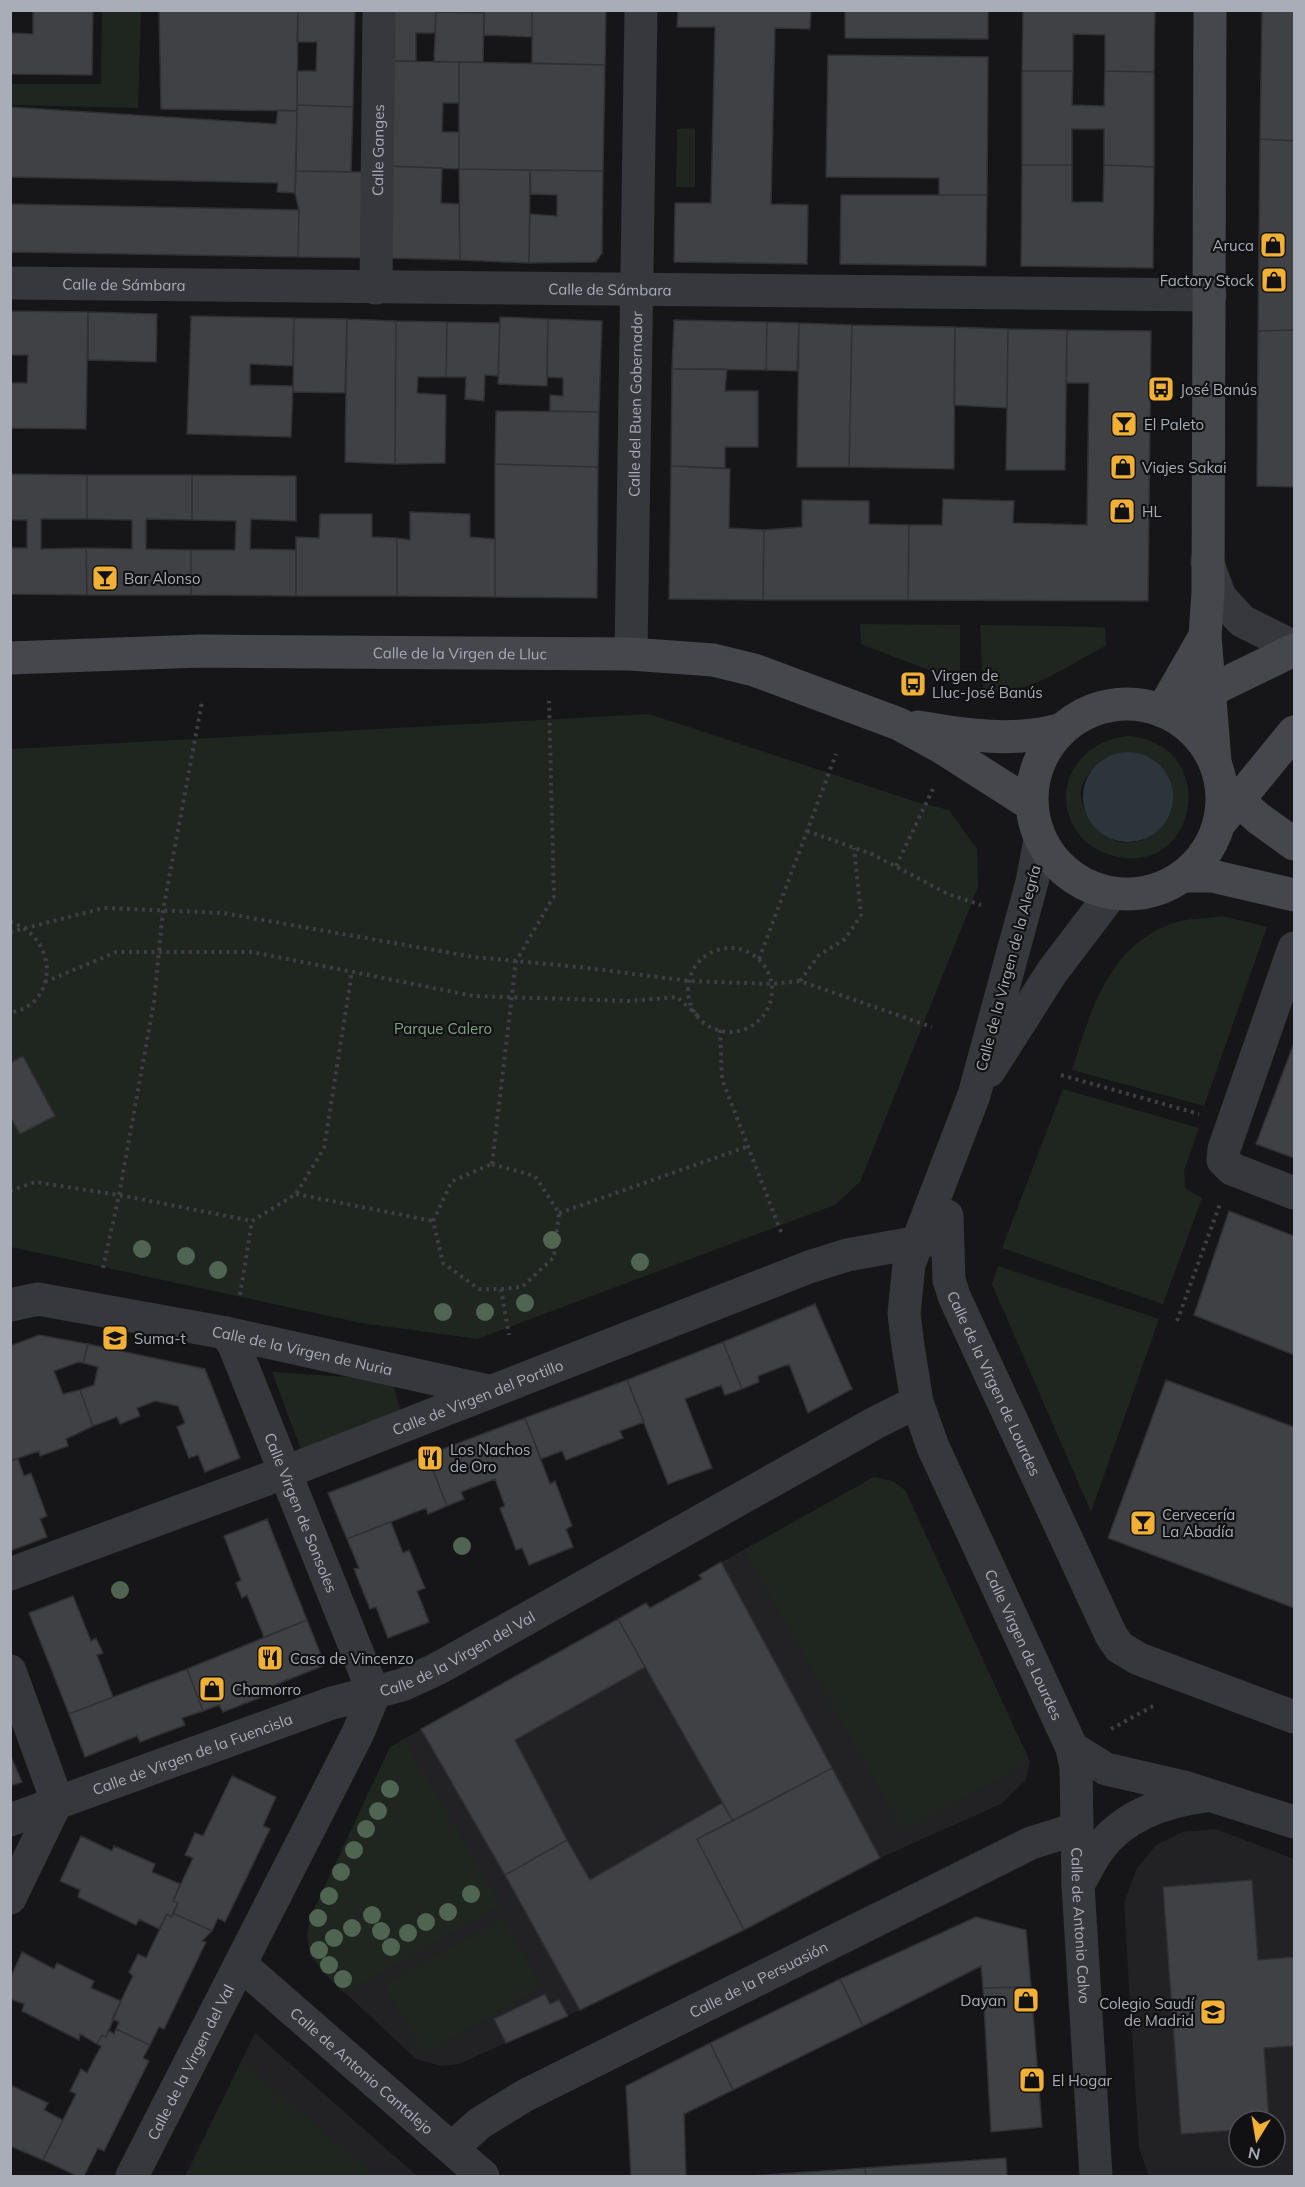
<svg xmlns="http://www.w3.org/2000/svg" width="1305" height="2187" font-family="Mulish,sans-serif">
  <rect width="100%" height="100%" fill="#161618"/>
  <!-- built -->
  <path fill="#222225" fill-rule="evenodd" d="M874,1477L892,1481L905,1490L1030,1762L1026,1780L1001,1804L880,1858L744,1930L580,2010L459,2064L441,2066L416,2059L326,1975L310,1955L307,1935L310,1918L390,1747L646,1603L650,1608L702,1579L699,1575Z
    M1216,1829L1294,1859V2176H1149L1139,2149L1124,1903L1137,1868L1156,1845L1183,1832ZM1239,2121H1275V2157H1239Z
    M255,2033L417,2176H185Z"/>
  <!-- green -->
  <path fill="#1e261f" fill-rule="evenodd" d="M102,11H141L138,108L11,105V84H101Z
    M695,128V187H676L677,129Z
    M860,624L960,625V682L861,644Z
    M980,625L1105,627L1106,646C1071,662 1020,703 983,688Z
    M649,714L917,802L949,810L977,849L978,887L860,1182L835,1205L477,1339L361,1323L11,1247V749Z
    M1128,736C1216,742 1202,867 1124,858C1108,856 1094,850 1083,839C1045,796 1075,741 1128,736ZM1125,752L1143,840C1134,842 1125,844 1116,841C1110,838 1104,830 1100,825C1095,819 1087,813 1084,807C1070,780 1103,757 1125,752Z
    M1222,916L1267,927L1204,1106L1072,1070C1090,1013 1108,946 1171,924C1186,918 1206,919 1222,916Z
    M1063,1089L1199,1128L1184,1171L1185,1188L1202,1198L1163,1304L1002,1248Z
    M998,1266L1159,1319L1091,1512L992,1284Z
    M272,1372L392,1380L401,1412L302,1452Z
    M874,1477L892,1481L905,1490L1030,1762L903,1830L744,1550Z
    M404,1739L501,1905L344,1993C319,1968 304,1956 310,1918L390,1747Z
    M503,1918L543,1987L424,2054L384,1985Z
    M241,2062L375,2176H187Z"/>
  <!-- water -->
  <path fill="#2c353c" d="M1083 797a45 45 0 1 1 90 0a45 45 0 1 1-90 0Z"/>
  <!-- building -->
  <path fill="#404145" stroke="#303034" stroke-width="1.5" d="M33,10H93L92,75L10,74V33L33,34Z
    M159,10H298L297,111L161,109Z
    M298,10H355L353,107L297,105V71H316L317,42H297Z
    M390,10H475L436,12L435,33H416V61H389Z
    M475,10H532V37L484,35V13Z
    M532,10H606L605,65L532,63Z
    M678,10H811L810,29L775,28L771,204L808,205L807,264L674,262L675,203H711L715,27H677Z
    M845,10H988V39L845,38Z
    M1023,10H1155L1154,72L1105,71V35L1073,34V71H1022Z
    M1262,10H1294V141L1260,139Z
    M436,12L484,13L483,62H434Z
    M828,55L988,57L987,195H939V178L826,177Z
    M389,61L459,62V103H443L442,132H459V169L388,166Z
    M459,62L605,65L603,171L459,169Z
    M1022,71H1073L1072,105L1104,106L1105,71L1154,72V167L1104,165V129H1072V165H1022Z
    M297,105L353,107L351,172L296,171Z
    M10,107L276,124L278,110L297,111L295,193L277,192L278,183L10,177Z
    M1260,139L1294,141V330L1258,331Z
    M1022,165H1072V202H1103L1104,165L1154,167L1153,268L1021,266Z
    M388,166L442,168L441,203L459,204L460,260L389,258Z
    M459,169L530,170L529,263L460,260Z
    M530,170L603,171L602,253L596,262L529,263L530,214L557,216V195L531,194Z
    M296,171L362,172L369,258L298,257L299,210L295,193Z
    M841,195H987L986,266L840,264Z
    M10,204L299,210L298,257L10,252Z
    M10,311L88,312L86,429L10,428V383H27L28,355H10Z
    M88,312L157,314L156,362L88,360Z
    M191,316L294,318L293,366L250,364V385L293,386L291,437L187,434Z
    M500,317L548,319L547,386L498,384Z
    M294,318L347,319L345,393L293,392Z
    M347,319L396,321L395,464L345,462Z
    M548,319L602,321L599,412L550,411V395L563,396V378L547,377Z
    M674,320L767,322L766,370L672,369Z
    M396,321L447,322L446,377H418L417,393L446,395L445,463L395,464Z
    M447,322L500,323L498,376L485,375L484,401L465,399L466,377H446Z
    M767,322L799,323L797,371L766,370Z
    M799,323L852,325L849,467H797Z
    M852,325L955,327L954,469L849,467Z
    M955,327L1008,329L1007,408L954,405Z
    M1008,329L1067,330L1065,470H1006Z
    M1067,330L1151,331L1148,601L908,600L909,525H942L943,499L1014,501L1013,523L1087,525L1089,383H1066Z
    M1294,330V487L1257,486L1258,331Z
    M672,369H727L725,391H758V447H725V468L671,466Z
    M496,411L599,412L598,467L495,464Z
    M495,464L598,467L597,598L495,597Z
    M671,466L730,469L729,528L764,530L763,600L669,599Z
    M10,474L87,475V519H41V549L86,548L87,595L10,594V548H27V520H10Z
    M87,475H192V520L146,519V549L191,550V595H87L86,548L132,549V520L87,519Z
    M192,475L296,476V521L251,519L250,549L296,550V596L191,595V550H235L236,521L192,520Z
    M802,500L869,501V524L909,525L908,600H763L764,530L802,527Z
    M410,512L470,514V537L495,539V597L397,596V538L410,540Z
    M320,514H372V537L397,538V596H296V537L319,538Z
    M1294,1043V1158L1256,1144Z
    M23,1056L55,1116L20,1134L10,1117V1063Z
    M1229,1211L1294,1236V1355L1194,1315Z
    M815,1304L852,1389L808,1413L789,1364L758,1376L759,1382L742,1389L723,1342Z
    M39,1335L88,1344L83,1363L79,1362L54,1371L63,1394L80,1390L93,1426L66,1439L68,1446L40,1456L39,1451L10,1461V1346Z
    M723,1342L742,1389L725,1395L721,1385L685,1399L712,1468L668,1484L627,1380Z
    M88,1344L205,1369L240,1458L205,1472L198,1455L189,1458L177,1427L185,1423L178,1406L155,1401L137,1408L140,1416L120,1424L117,1417L93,1426L80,1390L94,1385L98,1367L83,1363Z
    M627,1380L644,1422L620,1431L623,1438L566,1460L562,1451L541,1459L525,1418Z
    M1166,1380L1294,1427V1608L1108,1538Z
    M525,1418L550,1484L555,1481L572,1526L566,1529L573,1547L529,1565L522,1548L516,1550L500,1508L505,1506L495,1479L461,1492L464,1499L447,1506L427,1455Z
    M427,1455L447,1506L428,1514L426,1508L347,1539L328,1493Z
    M18,1459L24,1476L31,1473L47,1516L40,1519L47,1537L10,1551V1461Z
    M267,1519L307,1620L264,1637L247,1595L242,1598L236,1583L241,1580L224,1536Z
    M391,1522L403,1553L409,1550L425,1588L417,1591L429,1622L388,1638L376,1607L370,1609L354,1569L359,1568L347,1539Z
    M721,1562L832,1768L733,1821L618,1619L646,1603L650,1608L702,1579L699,1575Z
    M73,1596L91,1641L96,1638L103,1653L97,1655L113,1697L69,1714L29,1613Z
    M618,1619L645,1667L515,1740L567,1840L505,1875L421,1729Z
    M307,1620L325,1665L270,1687L272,1693L223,1712L219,1705L203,1711L187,1669Z
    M187,1669L203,1711L182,1718L185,1725L140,1742L137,1736L85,1757L69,1714Z
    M10,1754L22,1782L10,1786Z
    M832,1768L880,1858L744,1930L697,1839Z
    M232,1776L276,1797L263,1826L270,1829L225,1922L218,1918L212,1931L173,1913L178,1903L173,1901L193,1858L185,1855L195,1833L203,1836Z
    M722,1803L733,1821L697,1839L744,1930L580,2010L505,1875L567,1840L590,1880Z
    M81,1836L112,1851L114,1846L155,1864L152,1872L180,1884L173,1901L178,1903L172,1917L167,1914L159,1929L139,1919L136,1925L78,1897L80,1890L60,1881Z
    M1252,1880L1258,1960L1294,1957V2046L1264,2048L1269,2121H1239V2130L1181,2134L1163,1887Z
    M173,1913L212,1931L202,1941L206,1942L164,2029L159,2027L150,2045L116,2029L119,2022L112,2019L133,1976L129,1972L138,1954L146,1958L167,1914L172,1917Z
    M976,1917L1026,1930L1031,1987L983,1988L981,1966L863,2026L840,1979Z
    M22,1952L54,1969L57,1963L94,1981L91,1988L121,2001L106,2037L102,2035L97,2044L80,2034L79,2040L22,2011L24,2004L10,1999V1979Z
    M840,1979L863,2026L733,2090L710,2043Z
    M1031,1987L1042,2127L991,2132L983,1988Z
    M545,1994L550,2004L559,2000L568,2016L506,2043L494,2019Z
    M116,2029L150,2045L143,2058L149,2061L104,2151L98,2148L84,2176H77L43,2160L76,2094L70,2091L81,2069L87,2073L101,2046L97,2044L102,2035L106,2037L108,2030L114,2034Z
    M710,2043L733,2090L684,2114L686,2176H631L626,2086Z
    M10,2085L48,2103L44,2110L63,2120L43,2160L10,2146Z
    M1006,2158L1007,2176H866L865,2168Z
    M865,2168L866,2176H751Z"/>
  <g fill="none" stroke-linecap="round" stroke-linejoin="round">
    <!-- path -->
    <path stroke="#3d3f44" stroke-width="4" stroke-dasharray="3 4.5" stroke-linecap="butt" d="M807,831L872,854L948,894L981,905
      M896,866L933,789
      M10,922C57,936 61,1003 10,1013
      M10,932L104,908L223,913L474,957L579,967L689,981L772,984L800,981L932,1027
      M688 990a42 42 0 1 1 84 0a42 42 0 1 1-84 0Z
      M759,959L836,754
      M800,981L819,955L845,939L861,915L854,848
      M45,982L116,952H252L474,996L630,1001L677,997L698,1016
      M720,1030L722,1079L781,1232
      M1061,1075L1199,1114
      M492,1164L516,961L554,896L549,701
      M492,1164L535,1176L559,1213L554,1257L522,1287L501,1289H479L443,1263L433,1221L452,1181Z
      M10,1191L35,1182L119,1195L252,1221
      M296,1194L433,1221
      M559,1213L746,1147
      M103,1268L119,1195L154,1002L163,910L202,702
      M501,1289L509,1335
      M240,1295L252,1221L296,1194L324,1148L352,972
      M1177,1321L1220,1204
      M1111,1729L1155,1705"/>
    <!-- street -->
    <g stroke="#37383d" stroke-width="33">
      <path id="s1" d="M10,283L1210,295"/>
      <path id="s2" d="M376,288L379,10"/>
      <path d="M1207,561L1220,597L1242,621L1294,647"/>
      <path id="s3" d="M631,654L641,10"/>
      <path id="s4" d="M1040,840L1032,882L974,1095L909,1264L904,1314L908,1346L917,1402L933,1447L1072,1748L1106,1769L1184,1787L1294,1822"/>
      <path d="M1294,948L1224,1149L1223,1160L1232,1169L1294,1193"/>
      <path d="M989,1071L1052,972L1112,893"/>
      <path id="s5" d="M947,1216L949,1280L954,1296L1111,1635L1119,1647L1139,1659L1294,1717"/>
      <path id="s6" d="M10,1305L38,1299L226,1333L489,1391"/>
      <path id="s7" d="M226,1333L234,1345L374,1694"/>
      <path id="s8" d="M10,1574L286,1472L809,1267L847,1255L947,1237"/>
      <path d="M10,1671L57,1801L10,1898"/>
      <path id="s9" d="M1072,1748L1076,1767L1078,1885L1096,2176"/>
      <path id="s10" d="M10,1820L332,1703L402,1685L437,1669L875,1423L917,1402"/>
      <path d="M1078,1885C1085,1873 1091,1860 1099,1849C1124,1815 1167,1801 1206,1796"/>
      <path id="s11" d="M240,1964L483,2176"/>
      <path id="s12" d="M452,2148L480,2123L524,2096L1031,1843L1076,1829"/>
      <path id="s13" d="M132,2176L358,1733L374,1694"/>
    </g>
    <!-- secondary -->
    <g stroke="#45474d" stroke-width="33">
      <path d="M1210,10L1208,592L1205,636L1215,762"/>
      <path id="s14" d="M10,658L200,651L631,654L713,660L754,670L899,724L941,747L1032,805"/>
      <path d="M1191,700L1294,650"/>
      <circle cx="1127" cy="799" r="95"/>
      <path d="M1162,711L1205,636"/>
      <path d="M918,727C965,735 1016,743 1062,729"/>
      <path d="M1222,786L1258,818L1294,844"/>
      <path d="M1222,820L1294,732"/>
      <path d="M1184,876H1212L1294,895"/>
    </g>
  </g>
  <!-- trees -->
  <g fill="#506452">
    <circle cx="552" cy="1240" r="9"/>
    <circle cx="142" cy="1249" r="9"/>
    <circle cx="186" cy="1256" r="9"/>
    <circle cx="640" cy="1262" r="9"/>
    <circle cx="218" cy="1270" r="9"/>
    <circle cx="525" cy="1303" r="9"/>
    <circle cx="443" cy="1312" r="9"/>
    <circle cx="485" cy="1312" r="9"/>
    <circle cx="462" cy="1546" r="9"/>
    <circle cx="120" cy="1590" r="9"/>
    <circle cx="390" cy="1789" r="9"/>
    <circle cx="378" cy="1811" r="9"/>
    <circle cx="366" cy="1829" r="9"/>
    <circle cx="354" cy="1850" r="9"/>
    <circle cx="341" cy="1872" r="9"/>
    <circle cx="471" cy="1894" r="9"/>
    <circle cx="329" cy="1896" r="9"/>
    <circle cx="448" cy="1912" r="9"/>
    <circle cx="372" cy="1915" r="9"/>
    <circle cx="318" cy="1918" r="9"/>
    <circle cx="426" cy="1922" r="9"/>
    <circle cx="352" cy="1928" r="9"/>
    <circle cx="381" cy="1931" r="9"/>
    <circle cx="408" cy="1933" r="9"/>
    <circle cx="334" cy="1938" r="9"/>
    <circle cx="391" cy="1947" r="9"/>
    <circle cx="319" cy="1950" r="9"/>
    <circle cx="329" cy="1965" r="9"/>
    <circle cx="343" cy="1979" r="9"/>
  </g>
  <!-- icons -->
  <defs>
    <symbol id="shop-square" viewBox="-11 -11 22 22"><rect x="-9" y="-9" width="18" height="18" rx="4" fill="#f2b134" stroke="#111113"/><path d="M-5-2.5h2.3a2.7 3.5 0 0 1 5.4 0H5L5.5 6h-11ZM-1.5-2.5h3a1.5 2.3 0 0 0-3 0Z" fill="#111"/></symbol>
    <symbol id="bus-square" viewBox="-11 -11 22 22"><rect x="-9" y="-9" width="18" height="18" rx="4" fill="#f2b134" stroke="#111113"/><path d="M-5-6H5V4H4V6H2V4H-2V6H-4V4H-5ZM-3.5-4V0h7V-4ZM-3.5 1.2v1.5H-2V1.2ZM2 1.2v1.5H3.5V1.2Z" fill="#111"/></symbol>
    <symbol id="bar-square" viewBox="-11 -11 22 22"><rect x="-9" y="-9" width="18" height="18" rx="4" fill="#f2b134" stroke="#111113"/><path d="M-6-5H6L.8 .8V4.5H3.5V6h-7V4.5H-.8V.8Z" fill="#111"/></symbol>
    <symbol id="school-square" viewBox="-11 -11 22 22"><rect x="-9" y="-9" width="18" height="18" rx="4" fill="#f2b134" stroke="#111113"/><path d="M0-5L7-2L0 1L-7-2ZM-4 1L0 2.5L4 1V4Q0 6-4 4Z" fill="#111"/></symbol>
    <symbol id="restaurant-square" viewBox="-11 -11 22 22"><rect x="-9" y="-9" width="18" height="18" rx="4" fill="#f2b134" stroke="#111113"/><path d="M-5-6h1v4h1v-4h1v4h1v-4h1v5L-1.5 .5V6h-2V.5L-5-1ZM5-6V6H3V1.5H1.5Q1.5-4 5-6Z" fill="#111"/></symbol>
  </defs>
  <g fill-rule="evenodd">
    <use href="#shop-square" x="1258" y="230" width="30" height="30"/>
    <use href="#shop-square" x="1259" y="265" width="30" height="30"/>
    <use href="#bus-square" x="1146" y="374" width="30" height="30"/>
    <use href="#bar-square" x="1109" y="409" width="30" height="30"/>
    <use href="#shop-square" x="1108" y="452" width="30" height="30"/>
    <use href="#shop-square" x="1107" y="496" width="30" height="30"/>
    <use href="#bar-square" x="90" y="563" width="30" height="30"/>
    <use href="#bus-square" x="898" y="669" width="30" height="30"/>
    <use href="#school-square" x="100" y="1323" width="30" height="30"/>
    <use href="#restaurant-square" x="415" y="1443" width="30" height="30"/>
    <use href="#bar-square" x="1128" y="1508" width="30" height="30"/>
    <use href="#restaurant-square" x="255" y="1643" width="30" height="30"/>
    <use href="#shop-square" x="197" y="1674" width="30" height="30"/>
    <use href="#shop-square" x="1011" y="1985" width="30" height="30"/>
    <use href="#school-square" x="1198" y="1997" width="30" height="30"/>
    <use href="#shop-square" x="1017" y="2065" width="30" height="30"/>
  </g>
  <g text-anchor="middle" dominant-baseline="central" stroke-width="4.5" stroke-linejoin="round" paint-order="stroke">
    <!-- street labels -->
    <g font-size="15" fill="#a8adb8" stroke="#111113">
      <text stroke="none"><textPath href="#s2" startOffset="138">Calle Ganges</textPath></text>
      <text stroke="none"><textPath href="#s1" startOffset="114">Calle de Sámbara</textPath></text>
      <text stroke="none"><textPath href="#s1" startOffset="600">Calle de Sámbara</textPath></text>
      <text stroke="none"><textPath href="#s3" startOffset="250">Calle del Buen Gobernador</textPath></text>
      <text stroke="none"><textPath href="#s14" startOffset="450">Calle de la Virgen de Lluc</textPath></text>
      <text transform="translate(1008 968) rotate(-75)">Calle de la Virgen de la Alegría</text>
      <text stroke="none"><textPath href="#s6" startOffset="298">Calle de la Virgen de Nuria</textPath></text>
      <text stroke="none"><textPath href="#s5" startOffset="177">Calle de la Virgen de Lourdes</textPath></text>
      <text stroke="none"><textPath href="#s8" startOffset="500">Calle de Virgen del Portillo</textPath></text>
      <text stroke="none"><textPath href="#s7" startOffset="195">Calle Virgen de Sonsoles</textPath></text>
      <text stroke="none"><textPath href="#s4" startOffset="849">Calle Virgen de Lourdes</textPath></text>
      <text stroke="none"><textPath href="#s10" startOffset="478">Calle de la Virgen del Val</textPath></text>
      <text stroke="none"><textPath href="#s10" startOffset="194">Calle de Virgen de la Fuencisla</textPath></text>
      <text stroke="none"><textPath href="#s9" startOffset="178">Calle de Antonio Calvo</textPath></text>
      <text stroke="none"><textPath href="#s12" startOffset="351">Calle de la Persuasión</textPath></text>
      <text stroke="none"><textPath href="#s13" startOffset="128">Calle de la Virgen del Val</textPath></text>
      <text stroke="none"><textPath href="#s11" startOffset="162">Calle de Antonio Cantalejo</textPath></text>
    </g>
    <!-- poi labels -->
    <g font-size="15" fill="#a8adb8" stroke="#111113" text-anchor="start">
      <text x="1254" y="245" text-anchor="end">Aruca</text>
      <text x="1254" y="280" text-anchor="end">Factory Stock</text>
      <text x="1180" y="389">José Banús</text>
      <text x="1144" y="424">El Paleto</text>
      <text x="1142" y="467">Viajes Sakai</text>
      <text x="1142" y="511">HL</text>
      <text x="124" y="578">Bar Alonso</text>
      <text x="932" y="675">Virgen de<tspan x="932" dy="17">Lluc-José Banús</tspan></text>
      <text x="134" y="1338">Suma-t</text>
      <text x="450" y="1449">Los Nachos<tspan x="450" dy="17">de Oro</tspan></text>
      <text x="1162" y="1514">Cervecería<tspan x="1162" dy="17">La Abadía</tspan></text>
      <text x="290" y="1658">Casa de Vincenzo</text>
      <text x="232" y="1689">Chamorro</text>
      <text x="1006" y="2000" text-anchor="end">Dayan</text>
      <text x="1194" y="2003" text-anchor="end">Colegio Saudí<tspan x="1194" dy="17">de Madrid</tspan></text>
      <text x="1052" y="2080">El Hogar</text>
    </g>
    <!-- park labels -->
    <g font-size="15" fill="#7fa381" stroke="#111113">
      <text x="443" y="1028">Parque Calero</text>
    </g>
  </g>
  <!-- border -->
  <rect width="1305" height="2187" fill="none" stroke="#a8adb8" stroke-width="24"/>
  <!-- north arrow -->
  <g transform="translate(1257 2139) rotate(191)"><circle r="28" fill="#111113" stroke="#4d4f55" stroke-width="1.5"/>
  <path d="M0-4.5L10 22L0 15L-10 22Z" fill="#f2b134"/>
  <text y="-9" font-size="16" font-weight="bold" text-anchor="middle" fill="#a8adb8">N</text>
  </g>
</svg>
